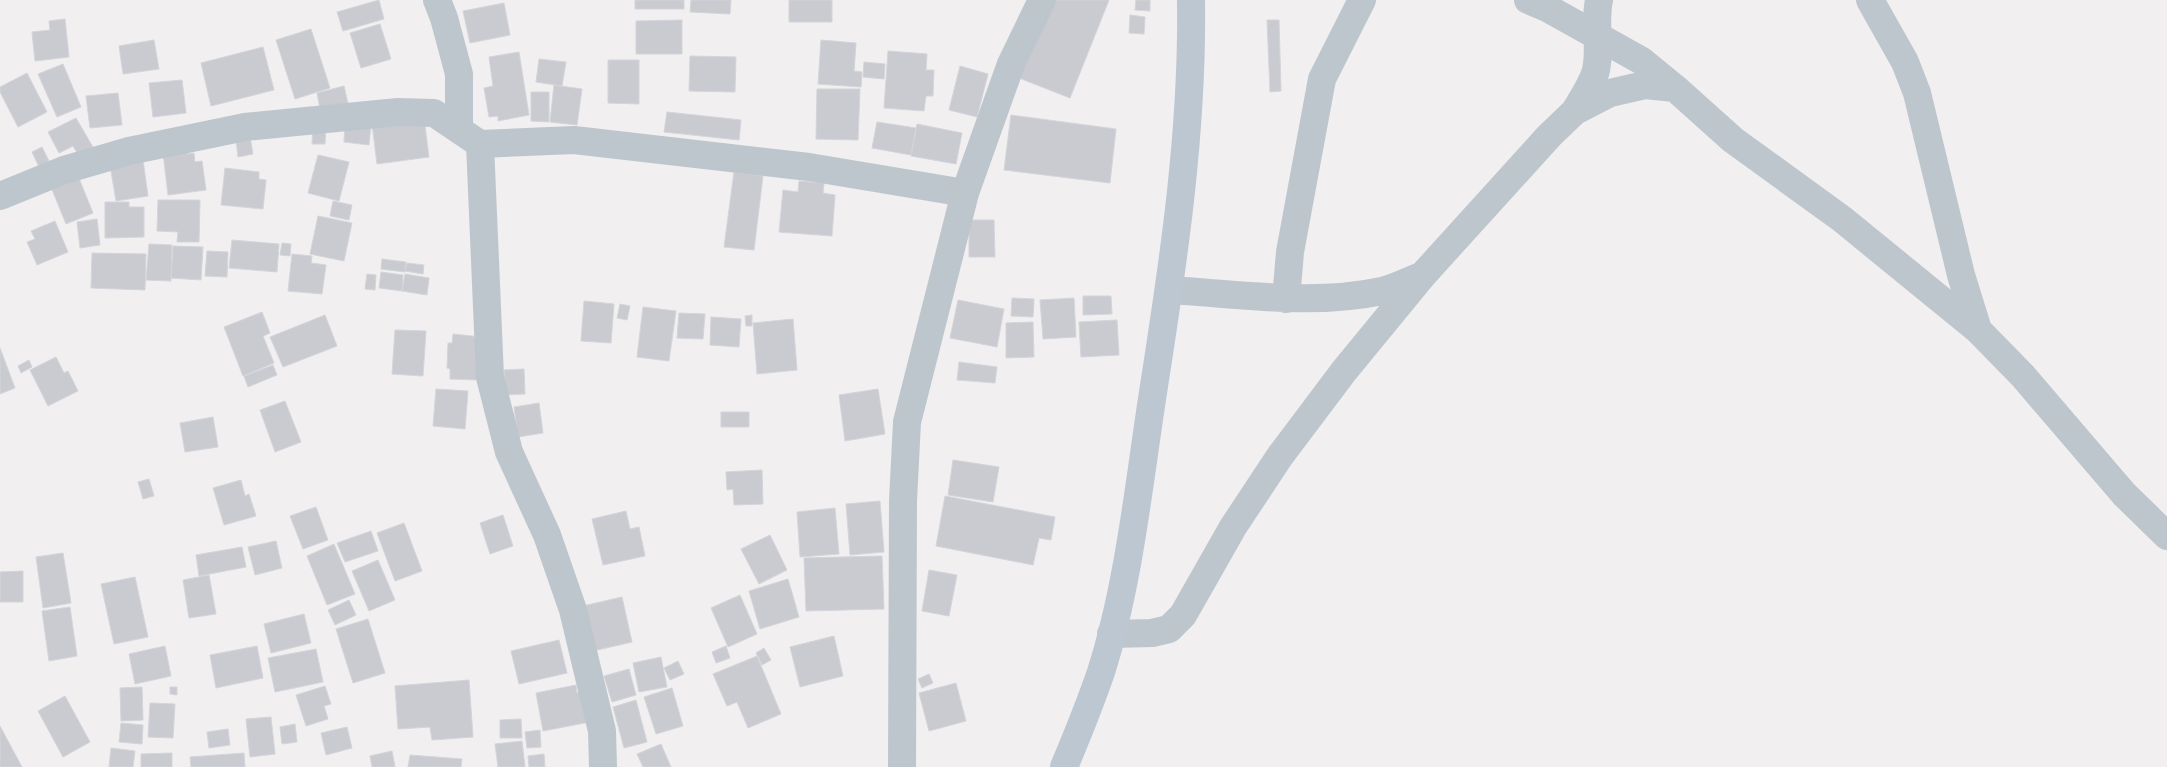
<svg xmlns="http://www.w3.org/2000/svg" width="2167" height="767" font-family="'Source Sans 3',sans-serif">
  <rect width="100%" height="100%" fill="#f1efef"/>
  <!-- building -->
  <path fill="#c9cbd1" stroke="#d3d5da" d="M379,0L384,19L343,31L337,12Z
    M635,0H684V9H635Z
    M691,0H731L730,14L690,12Z
    M789,0H832V22H789Z
    M1051,0H1109L1070,98L1019,78Z
    M1136,0H1150V11L1135,10Z
    M504,3L510,35L470,43L463,11Z
    M1130,15L1145,17L1144,34L1129,33Z
    M65,19L69,57L35,61L32,32L50,30L49,21Z
    M682,20V54H636V21Z
    M1267,20H1279L1281,91L1270,92Z
    M380,24L391,59L361,68L350,33Z
    M311,29L330,88L295,99L276,40Z
    M154,40L159,69L123,74L119,46Z
    M821,40L856,43L854,71L862,72L861,87L818,84Z
    M263,47L274,90L211,106L201,63Z
    M888,51L927,54L926,70H934L933,96H926L924,111L884,108Z
    M519,52L529,115L498,121V116L489,117L484,88L493,86L489,57Z
    M690,56L736,57L735,92L689,91Z
    M539,59L566,62L562,86L536,82Z
    M608,60H639V104L608,103Z
    M864,62L885,64L884,79L863,77Z
    M63,64L81,107L57,117L38,74Z
    M960,66L988,74L977,117L949,110Z
    M27,73L47,112L18,127L0,92V87Z
    M182,80L186,113L153,117L149,83Z
    M554,85L582,89L577,125L550,122Z
    M344,86L349,108L321,114L317,93Z
    M817,89H860L858,140L816,139Z
    M531,92H549V122L531,121Z
    M118,93L122,125L90,128L86,96Z
    M667,112L741,120L739,140L664,132Z
    M1011,115L1116,129L1110,183L1004,170Z
    M76,118L94,149L79,156L73,146L59,153L48,132Z
    M424,118L429,157L377,164L372,124Z
    M877,122L916,128L911,155L872,148Z
    M313,123H326L325,144H312Z
    M345,123L371,125L369,145L344,142Z
    M917,124L962,133L956,164L911,156Z
    M250,137L253,154L238,157L236,140Z
    M42,147L49,161L39,167L32,152Z
    M187,150V154L194,153L195,162L202,161L206,190L168,195L163,153Z
    M318,155L349,162L339,201L308,193Z
    M143,160L148,196L116,201L110,165Z
    M225,168L259,172V179L266,180L263,209L221,205Z
    M76,171L93,213L66,224L49,182Z
    M734,172L763,176L754,250L724,247Z
    M799,181L824,183L823,193L835,195L832,236L779,232L783,190L798,192Z
    M158,200H200L199,242H177L178,232L157,231Z
    M333,201L352,205L349,220L330,216Z
    M105,202H129V207H144V237L105,238Z
    M318,216L352,223L344,261L310,254Z
    M97,219L100,245L80,248L77,222Z
    M969,220H994L995,257H969Z
    M55,221L68,252L37,265L27,242L35,239L31,231Z
    M232,240L279,244L277,272L229,268Z
    M282,243L291,244L290,256L280,255Z
    M149,244L172,245L171,281L146,280Z
    M173,246L203,247L201,280L171,278Z
    M207,251L228,252L227,277L205,276Z
    M92,253L146,254L145,290L91,288Z
    M292,254L312,256L311,263L326,265L322,294L288,291Z
    M382,259L406,262L405,272L381,269Z
    M407,263L424,265L423,274L405,271Z
    M381,272L403,275L402,291L379,288Z
    M367,274L376,275L375,290L365,289Z
    M405,274L429,278L427,295L402,291Z
    M1083,296H1111L1112,314L1083,315Z
    M1012,298L1034,299L1033,317L1011,316Z
    M1074,298L1076,337L1043,339L1040,300Z
    M958,300L1004,309L997,347L950,338Z
    M584,301L614,304L611,343L581,341Z
    M620,304L630,306L627,320L617,318Z
    M643,307L676,311L669,361L637,357Z
    M262,312L270,333L263,336L274,363L243,376L224,327Z
    M679,313L705,314L703,339L677,338Z
    M325,315L337,346L283,367L270,337Z
    M752,315V326H746L745,316Z
    M711,317L741,319L739,347L710,345Z
    M793,319L797,370L757,374L753,323Z
    M1117,320L1119,355L1081,357L1079,322Z
    M1033,322L1034,357L1006,358V323Z
    M395,330L426,331L423,376L392,374Z
    M453,334L481,337L478,380L450,379V369L447,368L448,343H452Z
    M0,348L15,388L0,394Z
    M56,357L64,373L68,371L78,391L48,406L30,370Z
    M29,360L32,367L21,373L18,366Z
    M959,362L997,367L995,383L957,380Z
    M273,365L277,375L248,387L244,376Z
    M524,369L525,394L505,395L504,370Z
    M436,389L468,391L465,429L433,426Z
    M878,389L885,434L845,441L839,395Z
    M285,401L301,442L275,452L260,410Z
    M539,403L543,433L518,437L514,407Z
    M721,412H749V427H721Z
    M213,417L218,447L185,452L180,423Z
    M953,460L999,467L993,502L948,495Z
    M762,470L763,504L734,505L733,489L727,490L726,472Z
    M149,479L154,496L143,499L138,482Z
    M241,480L245,496L249,494L256,516L224,525L213,488Z
    M945,496L1055,517L1051,540L1039,538L1033,565L936,546Z
    M880,501L884,552L850,555L846,504Z
    M316,507L328,540L303,549L290,516Z
    M835,508L839,554L800,557L797,512Z
    M626,511L630,529L639,527L645,556L603,565L592,519Z
    M503,515L513,546L490,554L480,523Z
    M404,523L422,571L395,581L377,533Z
    M371,531L378,551L345,562L337,543Z
    M770,535L787,570L759,584L741,549Z
    M276,541L282,568L255,575L248,547Z
    M334,544L355,594L327,605L307,556Z
    M242,547L246,567L199,576L196,555Z
    M63,553L71,603L43,608L36,557Z
    M882,556L884,609L806,611L804,558Z
    M378,560L395,600L369,611L352,571Z
    M929,570L957,575L949,616L922,611Z
    M23,571V602H0V572Z
    M209,575L216,614L189,618L183,580Z
    M135,577L148,637L114,644L101,584Z
    M788,579L799,617L760,629L749,591Z
    M740,595L757,634L728,647L711,608Z
    M622,597L632,642L593,651L583,606Z
    M349,600L356,615L335,625L328,610Z
    M70,607L77,656L49,661L42,611Z
    M304,614L311,643L271,653L264,624Z
    M368,619L385,673L353,683L336,629Z
    M834,636L843,676L800,687L790,647Z
    M559,640L567,673L519,684L511,651Z
    M165,646L171,676L135,684L129,654Z
    M257,646L263,678L216,688L210,655Z
    M726,646L730,658L716,663L712,652Z
    M764,648L771,660L762,665L756,653Z
    M316,649L323,682L275,692L268,658Z
    M757,656L781,714L748,728L737,702L727,706L713,674Z
    M661,657L667,687L639,692L633,663Z
    M678,661L684,674L670,680L664,668Z
    M629,669L636,695L612,702L604,676Z
    M929,674L933,683L922,688L918,679Z
    M469,680L473,737L432,740L430,727L398,729L395,686Z
    M956,683L966,721L929,731L919,693Z
    M576,685L577,693L584,691L590,722L543,731L536,693Z
    M325,686L331,704L324,706L328,719L306,726L296,695Z
    M142,687L143,720L121,721L120,688Z
    M170,687H177V695L170,694Z
    M672,688L683,726L656,734L644,697Z
    M65,696L90,742L63,757L38,711Z
    M636,700L647,742L624,748L613,707Z
    M150,703L175,704L173,738L148,737Z
    M271,717L275,754L250,757L246,719Z
    M521,719L522,738H500V720Z
    M121,723L143,725L142,744L119,742Z
    M295,724L297,742L282,744L280,727Z
    M0,726L22,767H0Z
    M347,727L352,748L326,755L321,733Z
    M228,729L230,745L209,748L207,732Z
    M540,730L541,747L527,748L525,732Z
    M522,741L525,767H498L495,744Z
    M661,744L671,767H643L637,754Z
    M111,748L135,751L133,767H109Z
    M392,751L395,767H372L370,756Z
    M172,753V767H141V754Z
    M244,753L245,767H191L190,757Z
    M544,754L545,767H529L528,756Z
    M410,755L462,759L461,767H408Z"/>
  <g fill="none" stroke-linecap="round" stroke-linejoin="round">
    <!-- street -->
    <path stroke="#bec6cd" stroke-width="28" d="M437,0L444,18L459,74V128
      M1528,0L1549,9L1642,61L1675,88
      M1870,0L1905,62L1917,93L1961,275L1978,330
      M1575,111C1582,99 1593,83 1596,70C1601,47 1594,23 1599,0
      M480,144L490,377L509,452L547,535L573,610L602,731L603,767
      M0,196L64,170L129,151L245,127L398,112L434,113L480,144L574,140L809,167L965,193
      M1169,290C1239,294 1312,306 1382,291C1395,288 1408,281 1421,276
      M1286,299L1290,252L1322,79L1362,0
      M1111,634L1152,633L1169,629L1183,615L1233,527L1280,456L1344,371L1422,276L1549,136L1575,111L1610,93L1645,85L1675,88L1733,140L1842,219L1978,330L2023,376L2124,494L2167,536
      M902,767L903,501L907,422L965,193L1011,64L1042,0"/>
    <!-- secondary -->
    <path stroke="#bdc7d1" stroke-width="28" d="M1064,767C1077,736 1090,704 1101,672C1130,580 1139,481 1154,386C1174,258 1193,130 1191,0"/>
  </g>
</svg>
